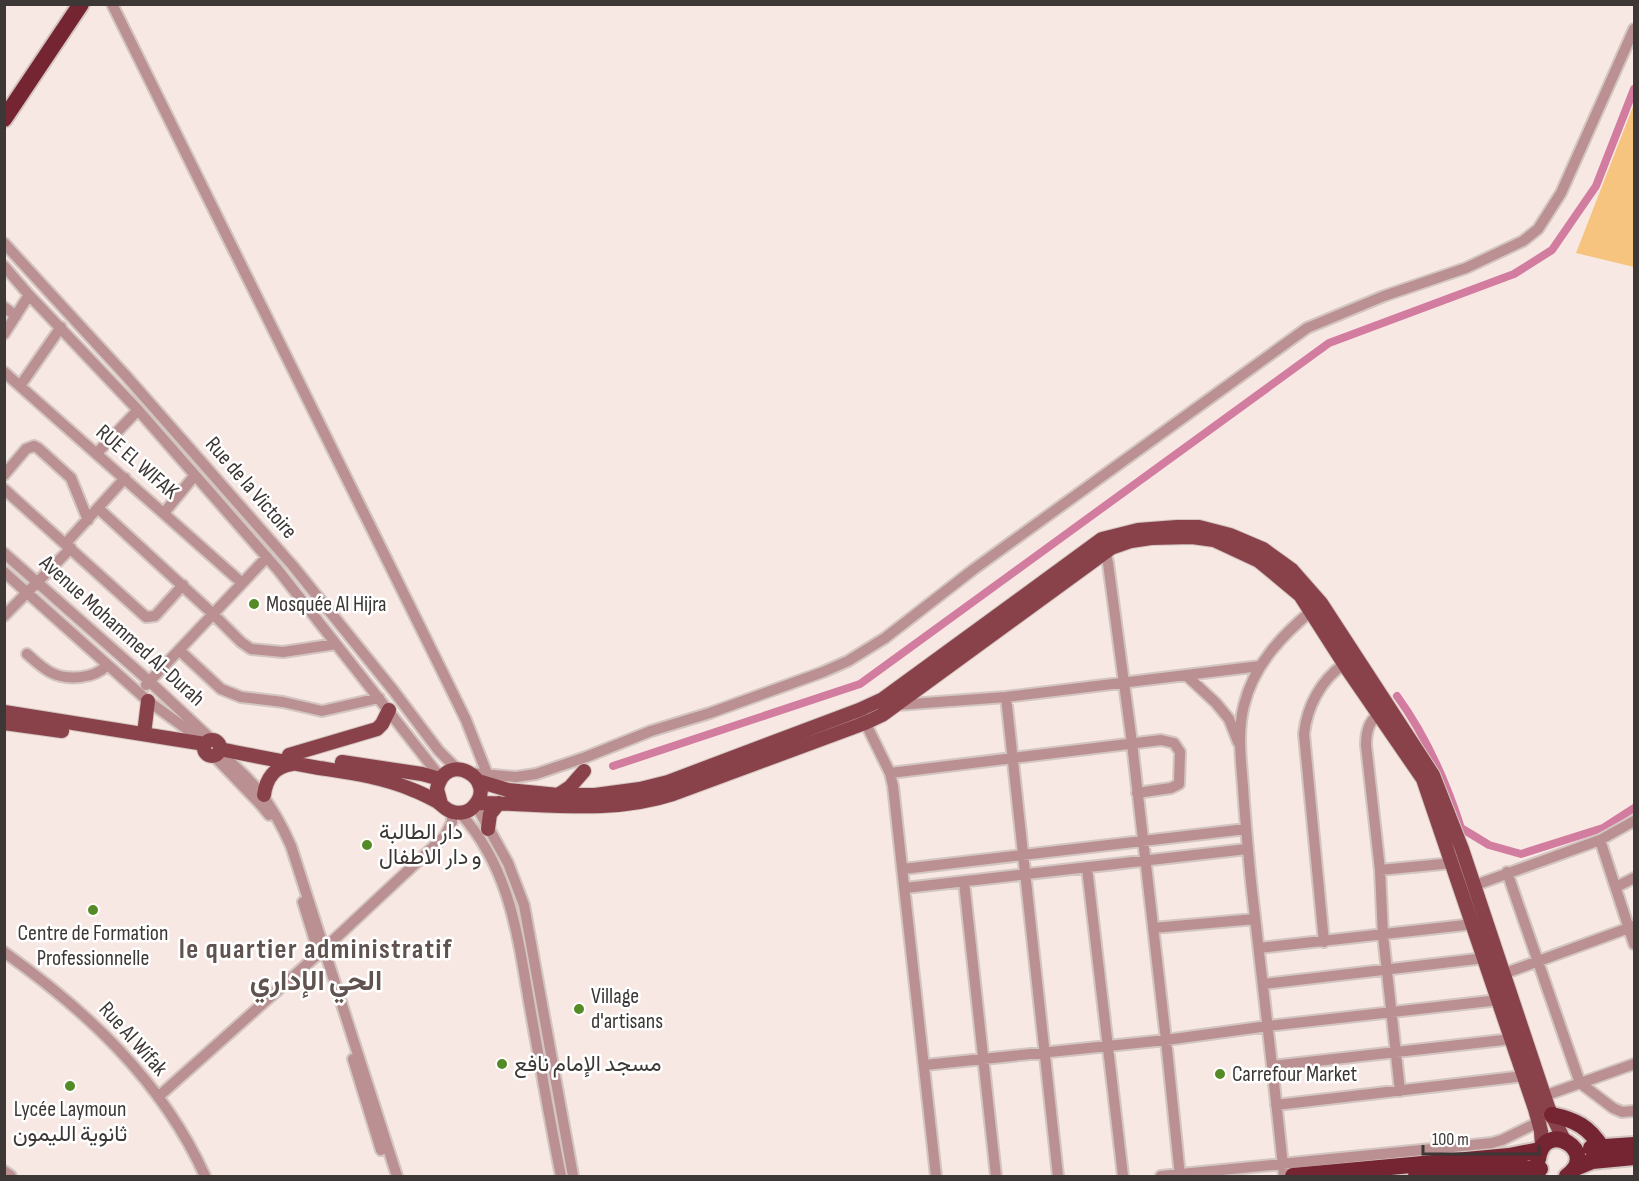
<svg xmlns="http://www.w3.org/2000/svg" width="1639" height="1181" font-family="'Sofia Sans Condensed',Vazirmatn,sans-serif">
  <rect width="100%" height="100%" fill="#f8e8e4"/>
  <!-- green -->
  <path fill="#f6c47e" d="M1634,104V267L1576,253Z"/>
  <g fill="none" stroke-linecap="round" stroke-linejoin="round">
    <!-- canal -->
    <path stroke="#d27d9f" stroke-width="8" d="M1397,696C1426,736 1446,781 1461,828L1489,845L1521,854L1603,828L1634,808
      M613,766L860,684L1329,343L1514,274L1552,250L1596,186L1634,89"/>
    <defs>
      <path id="minor" d="M112,4L439,665L466,720L488,776
        M4,243L127,377L293,566L393,690L439,751L457,769
        M4,266L29,295L138,410L278,570L441,778
        M4,307L16,316
        M4,334L29,295
        M4,372L242,583
        M20,386L61,327
        M97,453L138,410
        M4,475L26,449L34,446L38,448L71,478L88,520
        M4,489L146,617L155,616L183,585
        M99,509L213,614L241,642L251,649L283,652L336,644
        M164,513L195,475
        M66,543L125,478
        M1104,545L1108,563L1132,743L1166,1040L1180,1176
        M4,553L149,681L212,740
        M4,572L148,701L206,743
        M4,616L71,548
        M179,650L221,689L241,697L283,702L322,711L379,698
        M27,654C34,660 41,667 50,672C66,681 95,679 107,665
        M1187,676L1216,703L1229,719L1238,742
        M146,685L267,557
        M1006,697L1058,1176
        M897,705L1006,697L1260,666
        M1384,711C1370,718 1366,729 1366,745L1380,870L1383,935L1400,1091
        M862,716L890,773L893,786L936,1176
        M218,752C254,780 273,805 291,846L397,1176
        M214,756L261,805L269,815
        M471,773L516,777L536,774L586,757L651,731L710,713L823,672L848,661L885,638L974,569L1307,328L1384,296L1466,268L1523,241L1538,229L1561,193L1634,29
        M890,773L1161,740L1174,743L1180,752L1179,784L1171,788L1137,793
        M476,805L508,863L524,905L573,1176
        M460,813C512,870 518,940 531,1013C541,1068 550,1122 561,1176
        M1600,840L1634,944
        M1087,868L1123,1176
        M903,869L1246,829
        M1380,870L1453,863
        M1507,872L1580,1083L1613,1108L1622,1112L1634,1111
        M964,882L996,1176
        M1473,886L1600,840L1634,821
        M1616,887L1634,878
        M905,888L1247,849
        M303,902L315,941
        M1153,928L1255,919
        M1324,942L1304,734C1307,706 1321,680 1344,664
        M1259,948L1474,924
        M4,952C88,1012 162,1081 205,1176
        M1503,974L1634,926
        M1263,984L1485,958
        M353,1059L381,1150
        M925,1065L1166,1040L1268,1026L1499,1000
        M1272,1066L1512,1039
        M1544,1096L1634,1064
        M158,1097L325,948L445,836L452,822V812
        M1276,1105L1524,1076
        M4,1171L11,1176
        M1161,1176L1492,1143L1502,1140L1543,1120
        M1284,1176C1274,1078 1262,980 1251,882C1248,851 1245,819 1243,787C1241,760 1237,732 1244,705C1254,664 1283,634 1315,608"/>
      <path id="major" d="M4,712L205,744
        M4,723L62,731
        M144,734L148,701
        M204 748a8 8 0 1 1 16 0a8 8 0 1 1-16 0Z
        M220,749C253,756 286,762 319,768C351,773 383,777 413,790C422,793 430,798 438,802C443,806 447,811 453,812C461,814 469,812 474,806C499,780 446,748 437,789L441,804
        M289,755L377,729L382,724L389,710
        M342,762L422,774L440,779
        M478,781L508,790L558,795H595L640,789L668,782L859,710L883,699L1102,539L1138,530L1177,527H1199L1230,535L1263,549L1292,570L1321,603L1433,775L1462,849L1548,1107L1564,1140
        M264,795C266,779 275,766 292,764
        M558,795L570,787L584,771
        M477,803C543,803 608,815 673,794L865,723L882,715L1111,548L1131,541L1151,538L1192,537L1214,540L1259,561L1300,595L1348,670L1423,779L1535,1109L1541,1131L1542,1146
        M488,829L490,814L499,803"/>
      <path id="highway" d="M4,119L81,4
        M1552,1115C1576,1120 1589,1127 1602,1148
        M1591,1148L1634,1145
        M1538,1159C1544,1117 1601,1152 1567,1176
        M1575,1168L1592,1161L1634,1157
        M1293,1176L1509,1156L1540,1150
        M1416,1176L1510,1168L1540,1169"/>
    </defs>
    <!-- minor casing -->
    <use href="#minor" stroke="#d3c5c1" stroke-width="14"/>
    <!-- major casing -->
    <use href="#major" stroke="#d3c5c1" stroke-width="16"/>
    <!-- highway casing -->
    <use href="#highway" stroke="#d3c5c1" stroke-width="20"/>
    <!-- minor -->
    <use href="#minor" stroke="#ba9092" stroke-width="10"/>
    <!-- major -->
    <use href="#major" stroke="#89424a" stroke-width="14"/>
    <!-- highway -->
    <use href="#highway" stroke="#752431" stroke-width="16"/>
  </g>
  <!-- markers -->
  <g fill="#558b26" stroke="#fff" stroke-width="2">
    <circle cx="254" cy="604" r="6"/>
    <circle cx="367" cy="845" r="6"/>
    <circle cx="93" cy="910" r="6"/>
    <circle cx="579" cy="1009" r="6"/>
    <circle cx="502" cy="1064" r="6"/>
    <circle cx="1220" cy="1074" r="6"/>
    <circle cx="70" cy="1086" r="6"/>
  </g>
  <g text-anchor="middle" dominant-baseline="central" stroke-width="5" stroke-linejoin="round" paint-order="stroke">
    <!-- street labels -->
    <g font-size="22" fill="#3d3735" stroke="#fff">
      <text transform="translate(137 462) rotate(41)">RUE EL WIFAK</text>
      <text transform="translate(251 488) rotate(49)">Rue de la Victoire</text>
      <text transform="translate(122 631) rotate(42)">Avenue Mohammed Al-Durah</text>
      <text transform="translate(133 1039) rotate(48)">Rue Al Wifak</text>
    </g>
    <!-- poi labels -->
    <g font-size="22" fill="#3d3735" stroke="#fff" text-anchor="start">
      <text x="266" y="604">Mosquée Al Hijra</text>
      <text x="379" y="832">دار الطالبة<tspan x="379" dy="25">و دار الاطفال</tspan></text>
      <text x="93" y="933" text-anchor="middle">Centre de Formation<tspan x="93" dy="25">Professionnelle</tspan></text>
      <text x="591" y="996">Village<tspan x="591" dy="25">d'artisans</tspan></text>
      <text x="514" y="1064">مسجد الإمام نافع</text>
      <text x="1232" y="1074">Carrefour Market</text>
      <text x="70" y="1109" text-anchor="middle">Lycée Laymoun<tspan x="70" dy="25">ثانوية الليمون</tspan></text>
    </g>
    <!-- district labels -->
    <g font-size="28" font-weight="bold" letter-spacing="1.5" fill="#5f524f" stroke="#fff">
      <text x="316" y="949">le quartier administratif<tspan x="316" dy="32">الحي الإداري</tspan></text>
    </g>
  </g>
  <!-- border -->
  <rect width="1639" height="1181" fill="none" stroke="#3d3735" stroke-width="12"/>
  <!-- scale -->
  <path d="M1423 1145v9h116v-9" fill="none" stroke="#3d3735" stroke-width="3"/>
  <text x="1432" y="1145" font-size="18" fill="#3d3735" stroke="#ffffff" stroke-width="4.5" paint-order="stroke">100 m</text>
</svg>
